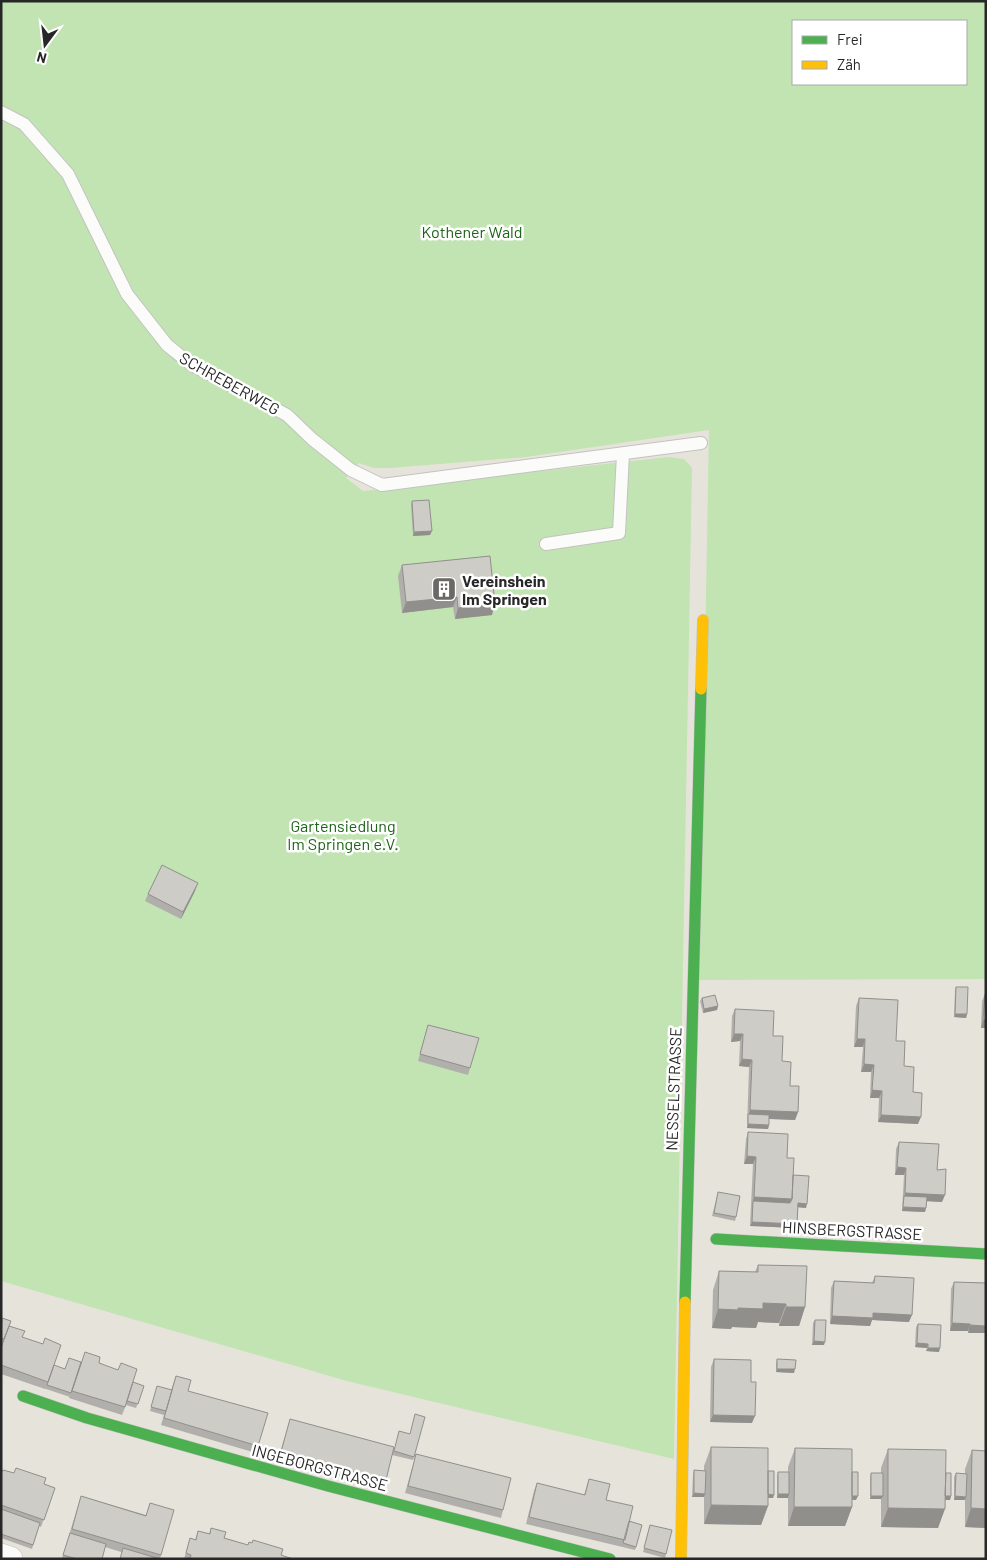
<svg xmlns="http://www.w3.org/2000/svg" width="987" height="1560" font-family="Barlow,sans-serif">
  <rect width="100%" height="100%" fill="#e6e3db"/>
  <!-- green -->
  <path fill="#c1e4b2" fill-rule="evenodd" d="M1,1H986V979L699,980L709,430L526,457L390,468H374L359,463L346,478L363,491L668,457L684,459L692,468L674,1459L347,1381L1,1281ZM793,21H966V84H793Z"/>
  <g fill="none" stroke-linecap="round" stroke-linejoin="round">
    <defs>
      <path id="lane" d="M1,112L24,124L68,174L127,294L167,345L192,365L287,415L312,439L351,470L382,485L701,443
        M546,544L619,533L623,454"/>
      <path id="street" d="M1,1556L10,1559"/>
      <path id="fast" d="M716,1239L986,1254
        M685,1302L701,689
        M23,1396L87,1418L328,1486L610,1559"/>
      <path id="slow" d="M701,689L703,620
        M681,1559L685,1302"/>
    </defs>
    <!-- lane casing -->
    <use href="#lane" stroke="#c3c2c1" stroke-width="14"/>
    <!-- street casing -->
    <use href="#street" stroke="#c3c2c1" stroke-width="26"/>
    <!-- fast casing -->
    <use href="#fast" stroke="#c3c2c1" stroke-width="12"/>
    <!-- slow casing -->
    <use href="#slow" stroke="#c3c2c1" stroke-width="12"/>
    <!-- lane -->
    <use href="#lane" stroke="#fbfbfa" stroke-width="12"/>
    <!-- street -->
    <use href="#street" stroke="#fbfbfa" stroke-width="25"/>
    <!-- fast -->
    <use href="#fast" stroke="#4caf50" stroke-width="11"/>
    <!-- slow -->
    <use href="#slow" stroke="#ffc107" stroke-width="11"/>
  </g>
  <!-- wall -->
  <path fill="#b1afab" d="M412,501L430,535L413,536L411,505Z
    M402,565L492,615L455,619L453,607L402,613L398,576Z
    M195,891L181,919L145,901L148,894Z
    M956,987L967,1014L966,1018L954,1017L955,990Z
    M985,994L986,1028H981L982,1001Z
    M702,998L718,1006L717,1010L703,1013L700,1001Z
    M859,998L896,1041L904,1066L913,1092L918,1124L878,1122L879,1098H870L871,1072H861L863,1047H854L856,1006Z
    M735,1009L773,1036L790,1086L798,1112L795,1120L769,1119V1125L768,1129L747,1128L749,1067L739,1066L740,1041L731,1042L732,1016Z
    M428,1025L470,1068L468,1075L418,1061Z
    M748,1132L787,1158L806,1208L798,1207L797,1224L795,1228L750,1226L753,1164H744L746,1139Z
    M899,1142L937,1170L942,1202L927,1201L925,1212L902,1211L904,1175H895L896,1149Z
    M718,1192L736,1217L735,1221L712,1216Z
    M758,1265L805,1307L799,1326H779V1323L758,1322L756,1328L732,1327L731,1329L712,1328L713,1290L719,1271L755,1272Z
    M875,1276L909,1322L872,1320L870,1326L830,1324L831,1288L834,1281L872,1283Z
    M954,1282L986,1283L968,1333V1331H950L951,1289Z
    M1,1319L11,1321L3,1343L1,1342Z
    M815,1320L824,1345H812L813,1323Z
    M918,1324L939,1352L926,1351L927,1348L915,1347L916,1327Z
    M22,1337L48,1382L65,1369L81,1362L99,1363L133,1382L144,1386L136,1408L126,1405L122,1415L69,1398L70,1395V1397L46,1389H45L1,1374V1348Z
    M714,1359L751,1382L752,1423L710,1422L711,1367Z
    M777,1359L794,1373L776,1372V1363Z
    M176,1376L188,1391L258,1446L256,1453L161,1425L164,1415L150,1411L156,1390H171Z
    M290,1419L414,1457L413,1460L392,1455L383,1488L278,1460Z
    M711,1447L774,1495L773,1498H768V1506L761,1525L704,1524V1497H692L693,1474L694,1470L704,1471V1466Z
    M795,1448L852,1472L856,1500H852V1507L845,1526H788V1498H777V1476L778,1472H788V1467Z
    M888,1449L946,1473L951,1496L950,1500H945L938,1528L881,1527V1499H870V1477L871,1473H881V1468Z
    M972,1450L986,1451V1528L965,1527V1500H954V1477L956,1473L965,1474V1469Z
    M416,1454L503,1510L501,1518L405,1493Z
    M1,1474L44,1484L55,1488L41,1527L39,1526L32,1549L1,1538Z
    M589,1479L606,1500L629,1521L636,1547L635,1550L526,1524L534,1491L537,1483L584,1495Z
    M81,1496L146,1515L150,1503L161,1555L160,1559L121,1552L105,1547L102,1559L62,1558Z
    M650,1525L666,1554L665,1558L643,1552Z
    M211,1528L224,1538L293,1559H184L190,1538L195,1540L198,1531L209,1534Z"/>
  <!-- shaded-wall -->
  <path fill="#908f8b" d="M432,531L430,535L413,536L414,532Z
    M457,597L453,607L402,613L406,602Z
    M495,604L492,615L455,619L458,608Z
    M198,883L195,891L181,919L183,912Z
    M718,1006L717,1010L703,1013L704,1009Z
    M955,1014H967L966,1018L954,1017Z
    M983,1020H986V1028H981Z
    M734,1034H743L740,1041L731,1042Z
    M857,1039H865L863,1047H854Z
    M742,1059L752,1060L749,1067L739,1066Z
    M864,1064L874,1065L871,1072H861Z
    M872,1090L882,1091L879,1098H870Z
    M750,1110L798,1112L795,1120L748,1118Z
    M881,1115L921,1117L918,1124L878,1122Z
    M748,1124L769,1125L768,1129L747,1128Z
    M747,1156L756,1157L753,1164H744Z
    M897,1167L906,1168L904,1175H895Z
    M905,1193L945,1195L942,1202L904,1200Z
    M754,1197L792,1199L789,1207L753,1201Z
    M798,1203L807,1204L806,1208L796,1207Z
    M903,1207L926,1208L925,1212L902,1211Z
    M752,1222L797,1224L795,1228L750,1226Z
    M763,1303L786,1304L779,1323L758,1322L756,1328L732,1327L731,1329L712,1328L718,1309L738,1308Z
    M786,1307H805L799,1326H779Z
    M873,1313L912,1315L909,1322L872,1320L870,1326L830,1324L832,1316Z
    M952,1323L970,1324L968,1331H950Z
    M970,1325L986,1326V1333H968Z
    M814,1341L825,1342L824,1345H812Z
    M917,1343L928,1344L927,1348L915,1347Z
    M928,1348H940L939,1352L926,1351Z
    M777,1369H795L794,1373L776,1372Z
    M713,1415L755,1416L752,1423L710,1422Z
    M694,1493L705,1494L704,1497H692Z
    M763,1494L774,1495L773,1498H761Z
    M778,1494H789L788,1498H777Z
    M847,1496H858L856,1500L845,1499Z
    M871,1496H883L881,1499H870Z
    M940,1496H951L950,1500H939Z
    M955,1496L966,1497L965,1500H954Z
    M711,1505L768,1506L761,1525L704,1524Z
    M794,1507H852L845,1526H788Z
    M888,1508L945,1509L938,1528L881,1527Z
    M971,1508L986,1509V1528L965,1527Z"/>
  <!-- building -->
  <path fill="#ceccc7" stroke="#908f8b" d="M429,500L432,531L414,532L412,501Z
    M490,556L495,604L458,608L457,597L406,602L402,565Z
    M162,865L198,883L183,912L148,894Z
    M956,987H968L967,1014H955Z
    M985,994H986V1020H983Z
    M715,995L718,1006L704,1009L702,998Z
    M859,998L898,1000L896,1041H905L904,1066L914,1067L913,1092L922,1093L921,1117L881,1115L882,1091L872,1090L874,1065L864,1064L865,1039H857Z
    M735,1009L774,1011L773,1036H783L782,1061L791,1062L790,1086H799L798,1112L750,1110L752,1060L742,1059L743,1034H734Z
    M428,1025L479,1038L470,1068L420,1054Z
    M748,1114L769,1115V1125L748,1124Z
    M748,1132L788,1134L787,1158H794L792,1199L754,1197L756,1157L747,1156Z
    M899,1142L939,1144L937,1170L946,1169L945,1195L905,1193L906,1168L897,1167Z
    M793,1175L809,1176L807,1204L798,1203L797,1224L752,1222L753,1201L790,1203L792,1199Z
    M718,1192L740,1196L736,1217L714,1213Z
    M904,1196L927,1197L926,1208L903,1207Z
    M758,1265L807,1266L805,1307H786V1304L763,1303V1309L738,1308V1310L718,1309L719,1271L758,1272Z
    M875,1276L914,1278L912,1315L873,1313V1318L832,1316L834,1281L874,1283Z
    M954,1282L986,1283V1326L970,1325V1324L952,1323Z
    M2,1318L11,1321L4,1339L1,1338Z
    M815,1320H826L825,1342L814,1341Z
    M918,1324L941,1325L940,1348H928V1344L917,1343Z
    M9,1326L25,1331L22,1337L43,1344L45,1338L61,1345L48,1382L1,1365V1348Z
    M85,1352L100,1357L99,1363L118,1370L121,1363L137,1369L125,1407L72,1391Z
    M69,1358L81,1362L71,1393L47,1385L54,1365L65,1369Z
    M714,1359L751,1360V1382H756L755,1416L713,1415Z
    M777,1359L796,1360L795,1369H777Z
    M176,1376L191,1380L188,1391L268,1413L258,1446L164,1418Z
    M133,1382L144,1386L138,1404L127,1401Z
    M157,1386L172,1390L166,1411L151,1407Z
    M415,1414L425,1417L414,1457L394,1451L399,1431L410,1434Z
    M290,1419L394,1447L386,1480L281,1452Z
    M711,1447L768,1448V1506L711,1505Z
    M795,1448L852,1449V1507H794Z
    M888,1449L946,1450L945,1509L888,1508Z
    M972,1450L986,1451V1509L971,1508Z
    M416,1454L511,1478L503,1510L408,1486Z
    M16,1468L46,1478L44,1484L55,1488L44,1520L1,1505V1474L3,1470L14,1473Z
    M694,1470L706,1471L705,1494L694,1493Z
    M768,1471H774V1495L768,1494Z
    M778,1472H789V1494H778Z
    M852,1472H858V1496H852Z
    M871,1473H883V1496H871Z
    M946,1473H951V1496H945Z
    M956,1473L967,1474L966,1497L955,1496Z
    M589,1479L610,1484L606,1500L633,1506L625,1540L529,1517L537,1483L585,1495Z
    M81,1496L146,1516L150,1503L174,1510L161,1555L72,1529Z
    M1,1509L40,1523L33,1545L1,1534Z
    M629,1521L642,1525L636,1547L623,1543Z
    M650,1525L672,1530L666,1554L644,1548Z
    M211,1528L226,1532L224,1538L248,1545L249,1542L252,1543L253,1540L283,1549L281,1555L293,1559H190L191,1555L186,1553L190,1538L196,1540L198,1531L210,1534Z
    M70,1533L106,1544L102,1559H77L63,1555Z
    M123,1548L160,1559H120Z"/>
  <!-- icons -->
  <defs>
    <symbol id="building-square" viewBox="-11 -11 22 22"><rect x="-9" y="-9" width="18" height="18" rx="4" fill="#6a6966" stroke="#fff"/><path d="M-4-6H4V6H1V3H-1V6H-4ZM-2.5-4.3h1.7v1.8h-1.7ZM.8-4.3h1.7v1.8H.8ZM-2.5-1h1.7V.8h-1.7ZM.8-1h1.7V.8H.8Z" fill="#fff"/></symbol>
  </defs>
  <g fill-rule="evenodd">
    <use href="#building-square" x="430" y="575" width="28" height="28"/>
  </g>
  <g text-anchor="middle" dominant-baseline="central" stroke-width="5" stroke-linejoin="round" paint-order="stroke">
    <!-- park labels -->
    <g font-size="16" fill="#1c6416" stroke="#fff">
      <text x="472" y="231">Kothener Wald</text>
      <text x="343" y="825">Gartensiedlung<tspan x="343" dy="18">Im Springen e.V.</tspan></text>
    </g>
    <!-- street labels -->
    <g font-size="16" fill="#272727" stroke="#fff">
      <text transform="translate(230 383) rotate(29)">SCHREBERWEG</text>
      <text transform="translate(673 1089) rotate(-88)">NESSELSTRASSE</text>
      <text transform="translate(852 1230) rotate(3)">HINSBERGSTRASSE</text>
      <text transform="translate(320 1467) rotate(15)">INGEBORGSTRASSE</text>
    </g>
    <!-- poi labels -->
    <g font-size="16" font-weight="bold" fill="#272727" stroke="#fff" text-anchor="start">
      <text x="462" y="580">Vereinshein<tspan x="462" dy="18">Im Springen</tspan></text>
    </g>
  </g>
  <!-- border -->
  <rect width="987" height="1560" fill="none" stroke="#272727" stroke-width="5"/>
  <!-- legend -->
  <rect x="792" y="20" width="175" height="65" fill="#ffffff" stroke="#a9a9a9"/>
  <rect x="802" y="36" width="25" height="8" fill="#4caf50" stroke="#a9a9a9"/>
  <text x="837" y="45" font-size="15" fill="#272727">Frei</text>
  <rect x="802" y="61" width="25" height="8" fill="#ffc107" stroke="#a9a9a9"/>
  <text x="837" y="70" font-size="15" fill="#272727">Zäh</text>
  <!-- north arrow -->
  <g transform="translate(45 45) rotate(195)" stroke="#ffffff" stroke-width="4" paint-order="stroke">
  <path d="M0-4L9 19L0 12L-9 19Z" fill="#272727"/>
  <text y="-8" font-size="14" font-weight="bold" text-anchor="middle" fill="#272727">N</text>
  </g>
</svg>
